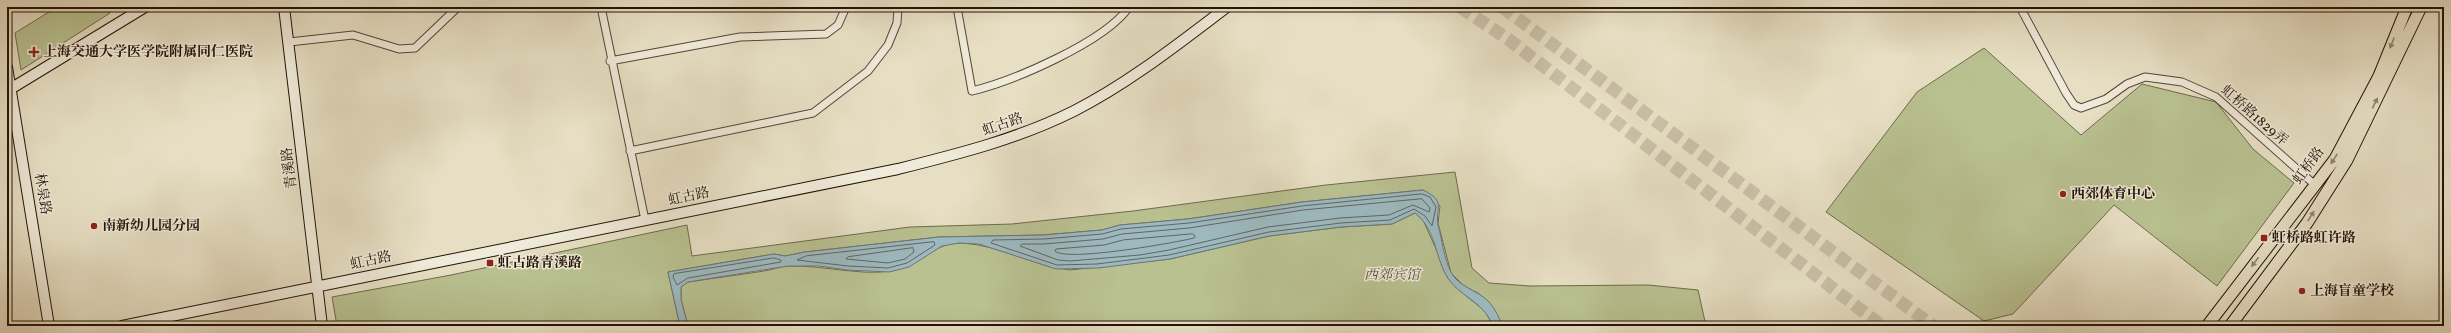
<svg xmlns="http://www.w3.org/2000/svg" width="2451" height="333" font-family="Vollkorn,'Noto Serif SC',serif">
  <rect width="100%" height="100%" fill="#e7dfc4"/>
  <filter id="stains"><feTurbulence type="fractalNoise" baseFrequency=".005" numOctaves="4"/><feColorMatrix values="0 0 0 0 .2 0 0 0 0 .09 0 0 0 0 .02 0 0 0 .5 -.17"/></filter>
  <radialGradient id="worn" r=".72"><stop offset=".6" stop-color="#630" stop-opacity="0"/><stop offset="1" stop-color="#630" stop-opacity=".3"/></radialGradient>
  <!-- green -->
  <path fill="#b9c191" stroke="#6e6a4c" d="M57,7H106L110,13L21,70L15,33Z
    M1984,48L2081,135L2142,84L2216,102L2253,149L2294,183L2217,286L2114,205L2013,314L1984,321L1826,212L1917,92Z
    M1455,172L1472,268L1489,283L1530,286L1648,285L1698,290L1706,326H1503L1490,303L1478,293L1465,287L1451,273L1438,223L1440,206L1423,190L1302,202L1188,219L1120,225L1102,230L1043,235L939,237L805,252L785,256L774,254L668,272L680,326H337L332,297L451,275L687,225L692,256L910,227L1012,224L1133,211L1326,185Z
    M1415,213L1423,220L1441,260L1465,295L1485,311L1493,326H688L681,299V287L688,282C714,278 739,275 764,271C772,270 781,266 790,266C822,265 861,276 890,271C918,267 933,242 962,243C1000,245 1033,266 1070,270L1170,259L1269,236L1341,227L1392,224Z"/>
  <!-- water -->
  <path fill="#9db9c0" stroke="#6c7676" d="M1423,190C1447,201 1435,208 1438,225C1442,239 1444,259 1451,272C1458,287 1478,290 1489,302C1495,308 1499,318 1503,326H1493C1482,299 1458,297 1446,275C1435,255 1435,228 1415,213L1392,224L1341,227L1269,236L1170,259L1098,268L1056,269L979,244L959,243L942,246L909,267L889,272L847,270L819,266H788L688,282L681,287V299L688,326H680L668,272L774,254L785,256L805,252L939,237L1043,235L1102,230L1120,225L1188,219L1302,202Z"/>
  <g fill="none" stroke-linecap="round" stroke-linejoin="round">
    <!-- shore -->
    <path stroke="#606663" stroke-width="1" d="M1422,194L1430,197L1436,207L1432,226L1425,216L1414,209L1390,220L1341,223L1269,232L1169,255L1097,264L1057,265L991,243L993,240L1044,239L1102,234L1121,229L1189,223L1302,206Z
      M1422,199L1430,208L1429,212L1413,205L1389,215L1340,218L1268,227L1169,250L1140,255L1070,261L1058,260L1020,246L1022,244H1044L1103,239L1122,234L1189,228L1303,210Z
      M1193,234L1195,236L1194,238C1174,243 1066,262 1055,251L1056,249L1104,245L1123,240Z
      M934,242L935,245L907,263L888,268L848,266L797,260L806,256Z
      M913,248L914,252L905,259L888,263L846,259L848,257Z
      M774,258L781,260V262L688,278L677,285L673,277L674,274Z"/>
    <!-- highway-tunnel -->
    <path stroke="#c9c0a8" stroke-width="13" stroke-dasharray="13 6" stroke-linecap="butt" d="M1460,7L1508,39L1882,326
      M1502,7L1933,326"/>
    <defs>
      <path id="street" d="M601,7L645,220
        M957,7L972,91C1013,81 1105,42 1129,7
        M2020,7L2066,93L2074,105L2081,108L2106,99L2127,84L2145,77L2182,82L2216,97L2315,185
        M289,42L353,35L399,49L415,48L458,7
        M610,61L740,37L826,34L838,25L846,7
        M630,151L813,113L868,71L888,45L897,23L898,7"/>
      <path id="secondary" d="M284,7L322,326
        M7,67L49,326
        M7,91L145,7
        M122,326L898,169C958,154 1018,139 1074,111C1129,83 1178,44 1227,7"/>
      <path id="primary" d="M2207,326L2335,159L2379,76L2407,7
        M2230,326L2307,223L2347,160L2421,7"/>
    </defs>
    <!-- street casing -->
    <use href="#street" stroke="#534536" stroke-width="9"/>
    <!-- secondary casing -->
    <use href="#secondary" stroke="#221206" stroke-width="12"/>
    <!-- primary casing -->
    <use href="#primary" stroke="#221206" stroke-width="13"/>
    <!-- street -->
    <use href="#street" stroke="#efead9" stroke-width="7"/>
    <!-- secondary -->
    <use href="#secondary" stroke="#efead9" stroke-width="10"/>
    <!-- primary -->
    <use href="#primary" stroke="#e7dfc4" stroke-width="11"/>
  </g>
  <!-- one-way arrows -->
  <defs><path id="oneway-solid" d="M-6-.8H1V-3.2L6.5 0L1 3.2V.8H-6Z"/></defs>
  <g fill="#8e836e">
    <use href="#oneway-solid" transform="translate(2392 43) rotate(112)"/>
    <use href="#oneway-solid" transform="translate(2375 103) rotate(-64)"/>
    <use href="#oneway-solid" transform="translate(2334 159) rotate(123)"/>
    <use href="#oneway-solid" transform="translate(2311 216) rotate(-57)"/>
    <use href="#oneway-solid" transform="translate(2255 262) rotate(127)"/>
  </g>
  <!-- markers -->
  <g fill="#8f2418" stroke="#efead9" stroke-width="1.5">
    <path d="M32 46h4v4h4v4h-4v4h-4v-4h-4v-4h4z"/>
    <circle cx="2063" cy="194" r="4"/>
    <circle cx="94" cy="226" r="4"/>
    <rect x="2260" y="234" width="8" height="8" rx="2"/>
    <rect x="486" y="259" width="8" height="8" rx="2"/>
    <circle cx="2302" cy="291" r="4"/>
  </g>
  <g text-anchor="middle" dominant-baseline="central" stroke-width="3" stroke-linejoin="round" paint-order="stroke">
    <!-- poi labels -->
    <g font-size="14" font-weight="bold" fill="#221206" stroke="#efead9" text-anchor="start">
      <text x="43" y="52">上海交通大学医学院附属同仁医院</text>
      <text x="2071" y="194">西郊体育中心</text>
      <text x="102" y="226">南新幼儿园分园</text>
      <text x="2272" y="238">虹桥路虹许路</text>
      <text x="498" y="263">虹古路青溪路</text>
      <text x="2310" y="291">上海盲童学校</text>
    </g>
    <!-- street labels -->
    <g font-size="14" fill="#221206" stroke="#efead9">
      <text transform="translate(2254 116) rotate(41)">虹桥路1829弄</text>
      <text transform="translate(1003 125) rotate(-19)">虹古路</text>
      <text transform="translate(2309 166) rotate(-54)">虹桥路</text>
      <text transform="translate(290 168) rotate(-97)">青溪路</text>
      <text transform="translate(42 194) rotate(81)">林泉路</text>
      <text transform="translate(689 197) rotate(-12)">虹古路</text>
      <text transform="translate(371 261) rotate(-12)">虹古路</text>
    </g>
    <!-- park labels -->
    <g font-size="14" font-style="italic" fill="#574f37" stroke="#efead9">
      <text x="1392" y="275">西郊宾馆</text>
    </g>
  </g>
  <!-- margin -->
  <rect width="2451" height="333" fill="none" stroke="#e7dfc4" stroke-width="24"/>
  <rect x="8" y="8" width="2435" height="317" fill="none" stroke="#221206" stroke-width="2"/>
  <rect x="12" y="12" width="2427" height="309" fill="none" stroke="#221206"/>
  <rect width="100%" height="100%" filter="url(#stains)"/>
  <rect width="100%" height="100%" fill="url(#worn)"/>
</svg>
